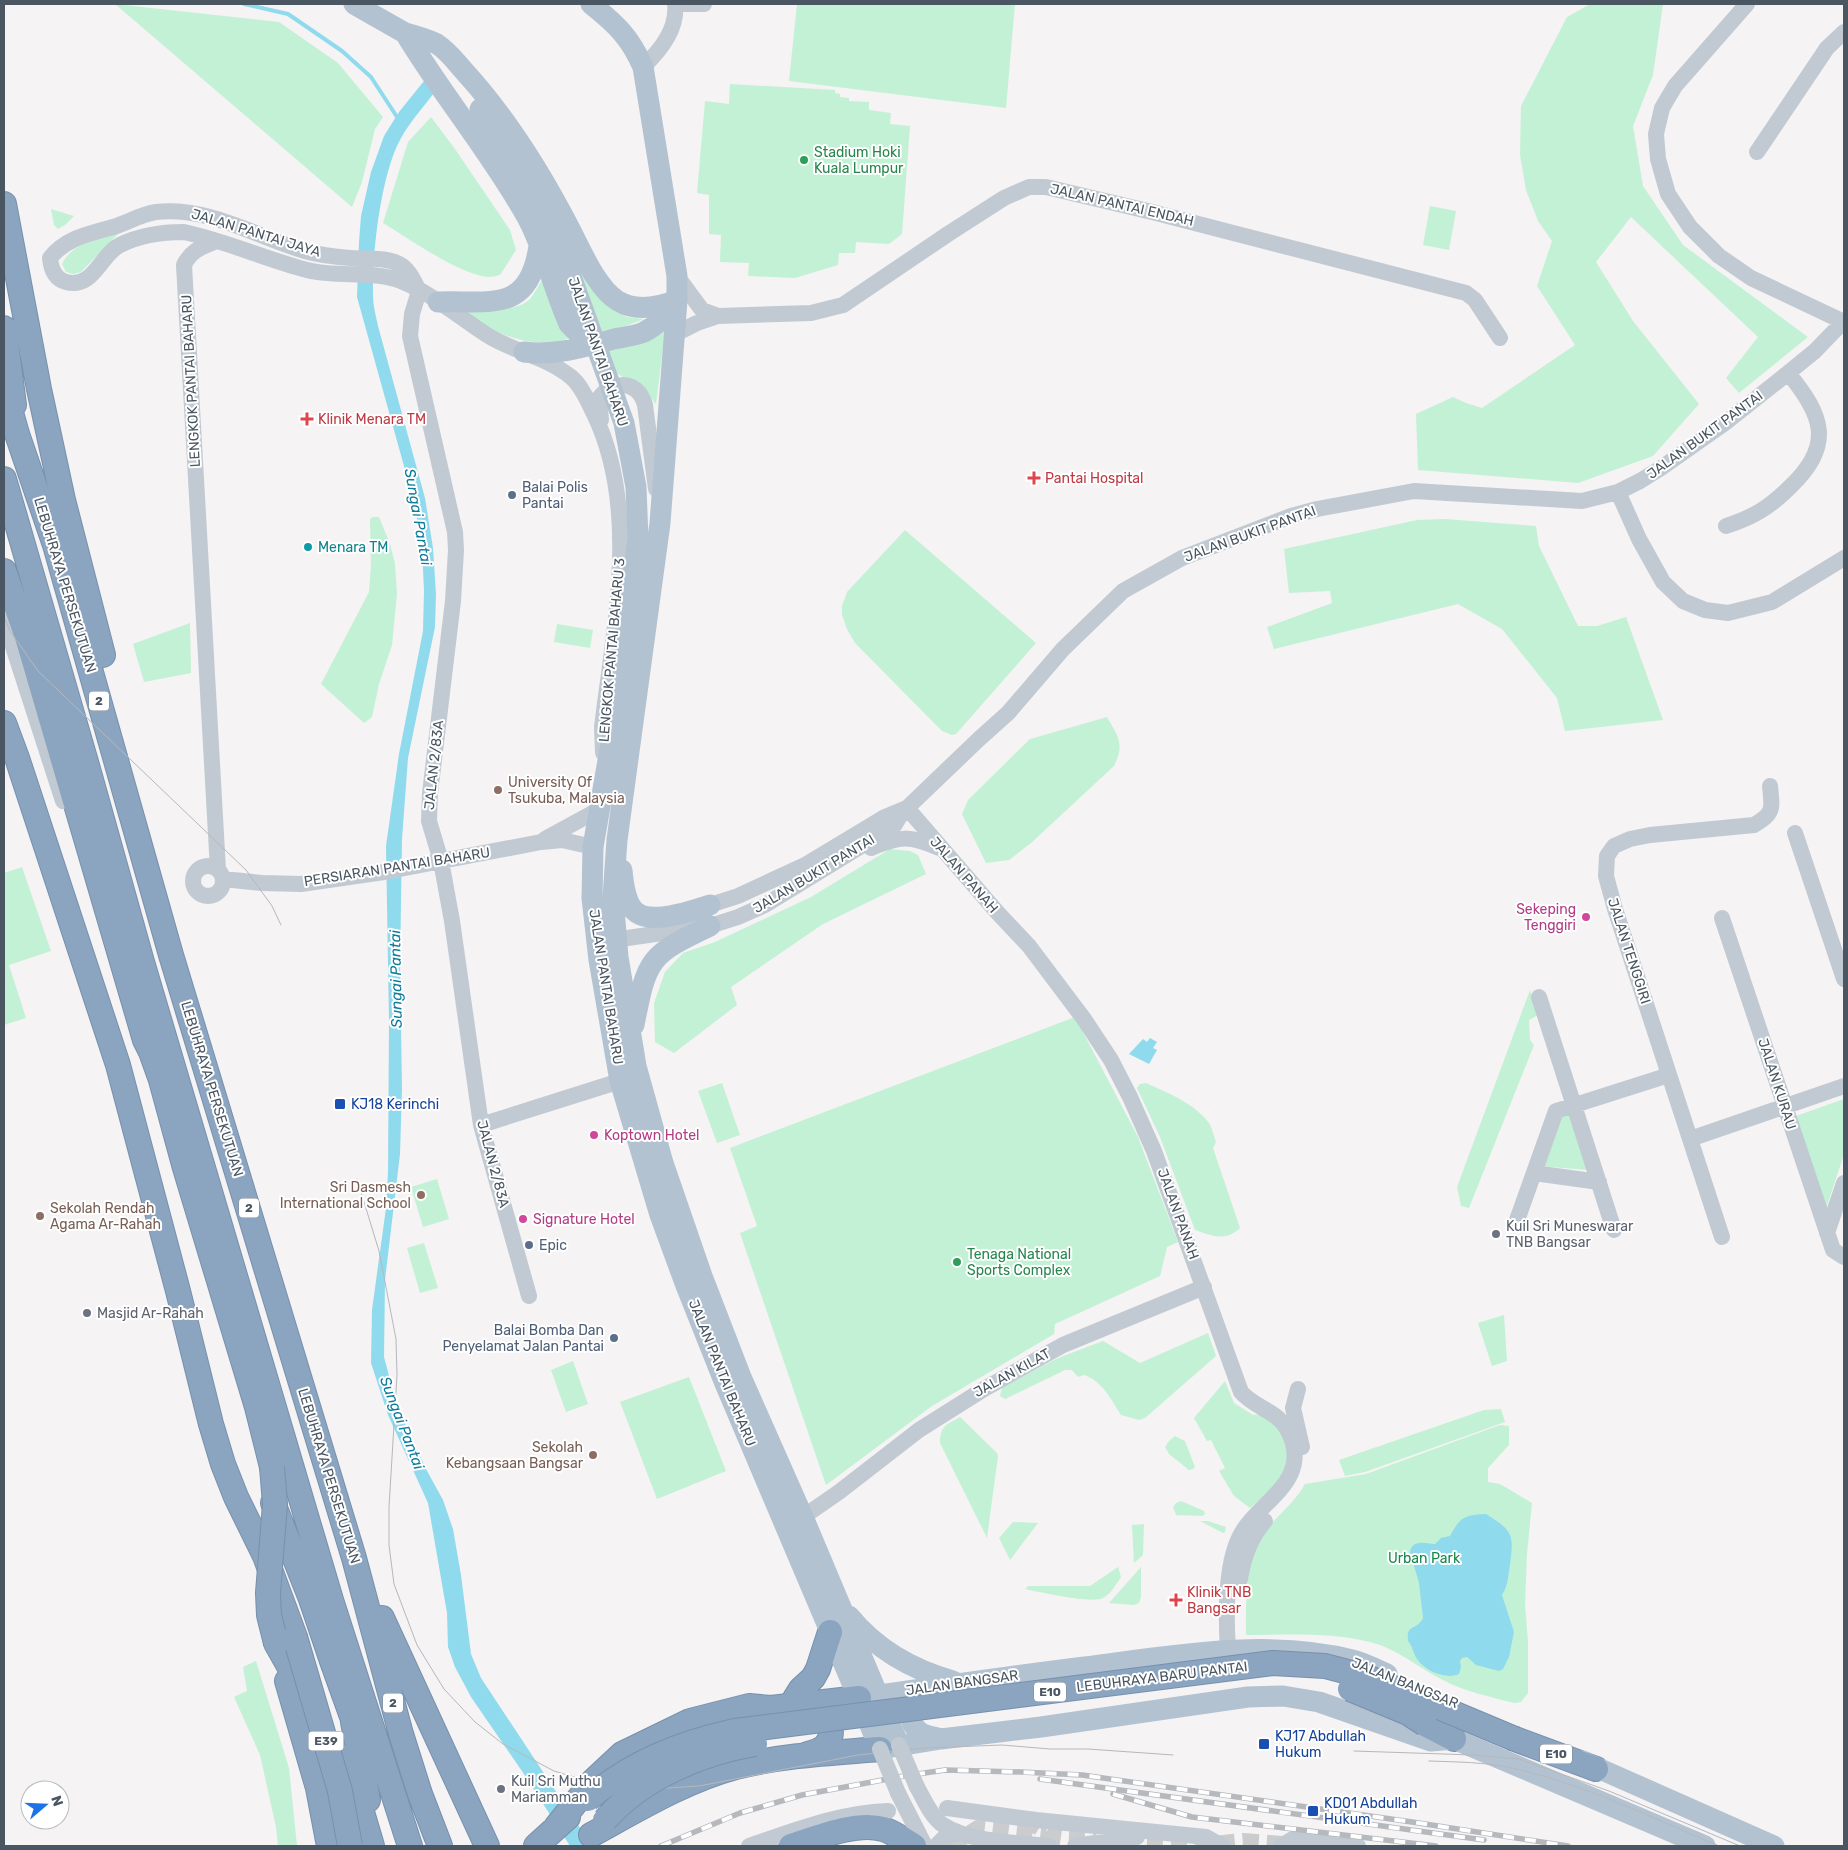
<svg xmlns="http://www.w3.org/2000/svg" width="1848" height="1850" font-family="Rubik,sans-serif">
  <rect width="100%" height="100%" fill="#f5f3f3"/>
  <!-- green -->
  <path fill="#c3f1d5" d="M115,4L279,22L338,63L383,117L375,129L362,182L352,207Z
    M797,4H1015L1006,108L789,81Z
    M1590,4H1663L1653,75L1633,126L1643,186L1683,245L1808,337L1739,393L1726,378L1758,337L1631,217L1596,262L1633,321L1699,404L1653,456L1578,483L1418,470L1416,414L1453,397L1466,403L1482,408L1575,345L1537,286L1552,241L1538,221L1526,190L1520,155L1521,106L1567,17Z
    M730,84L835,90V93L840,94V97L849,98V101L869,102V110L891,113L890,124L910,126L902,234L889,244L856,242L855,253H839L838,265L795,278L748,276L749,263L720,262L721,235L709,234V195L697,193L705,101L729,104Z
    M431,117L455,149L510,230L516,250L500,275C496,276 491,277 488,277C460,275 408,238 383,223L408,142Z
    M1430,206L1456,211L1449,250L1423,245Z
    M51,209L74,216L65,225L58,229L54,225Z
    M120,232L81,272L73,274L66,272L62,264C73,242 98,239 120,232Z
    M572,257L614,311L627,317L644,319L626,326L600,332Z
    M542,280L572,337C534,354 486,330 456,307C475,308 514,314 529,300C534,295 538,286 542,280Z
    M665,331L656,404C645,391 630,380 614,372L605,350L624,348Z
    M373,517H379L390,544L395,564L397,594L392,645L379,684L372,717L364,723L321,684L369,592L371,565L370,519Z
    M1445,519L1536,526L1539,546L1578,626H1597L1626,617L1663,720L1565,731L1557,698L1502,629L1458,604L1274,649L1267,627L1332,603L1330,591L1289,593L1284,549L1417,520Z
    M905,530L1036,643L956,734L952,735L942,731L855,643L847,629L842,615V606L847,592Z
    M190,623L191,673L144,682L133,644Z
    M557,624L593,630L590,648L554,642Z
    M1107,717C1118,736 1125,744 1114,766L1031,843L1009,860L986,863L962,814L968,800L1030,739Z
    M890,849L910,851L918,855L926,874L823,924L731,987L737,1005L674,1053L655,1042L654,1003L665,972L683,953L715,942L811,897Z
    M22,867L51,951L9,965L26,1018L4,1025V873Z
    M1530,990L1538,1015L1529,1020L1530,1040L1534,1045L1469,1208L1461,1206L1457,1187Z
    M1075,1017L1138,1137L1178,1242L1167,1247L1160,1276L1055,1324L1054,1334L932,1406L826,1485L740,1233L757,1226L730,1148Z
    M722,1083L740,1135L717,1143L698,1091Z
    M1146,1083C1168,1093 1194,1103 1209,1123C1212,1128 1214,1136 1216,1142L1213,1148L1240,1228C1225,1242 1213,1236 1195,1230L1160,1137L1137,1088L1140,1084Z
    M1844,1099V1154L1826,1209L1796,1116Z
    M1568,1112L1587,1170L1540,1166L1562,1114Z
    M437,1179L449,1219L423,1227L411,1187Z
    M424,1243L438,1288L420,1293L407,1248Z
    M1504,1315L1507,1361L1492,1366L1478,1323Z
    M1208,1333L1216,1356L1145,1418L1139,1420L1121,1415C1111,1399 1102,1381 1084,1375L1078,1377L1072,1370H1065L1005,1399L1000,1396L1002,1387L1058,1358L1103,1341L1140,1363Z
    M573,1361L588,1404L566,1412L551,1370Z
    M689,1377L726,1471L657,1499L620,1402Z
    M1225,1381L1234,1403L1253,1415L1265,1414L1278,1423L1288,1448L1285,1471L1270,1491L1250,1508L1234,1496L1219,1471L1225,1468L1211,1440L1207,1441L1194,1418Z
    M1501,1409L1505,1422L1365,1472L1345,1476L1339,1460L1484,1410Z
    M960,1417L997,1453L998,1456L987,1538L940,1443C940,1426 946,1425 960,1417Z
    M1500,1425L1509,1426V1445L1488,1468V1482L1500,1484L1532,1503L1527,1554L1525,1604L1528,1642V1693L1521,1702L1515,1703L1506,1701C1488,1696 1468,1692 1451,1684C1426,1673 1406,1655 1380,1645C1338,1631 1291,1635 1246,1635C1246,1605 1245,1558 1263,1534C1276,1516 1294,1504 1305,1484L1366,1474Z
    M1175,1436L1185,1441L1195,1467L1193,1469L1189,1470L1169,1454L1165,1447L1169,1441Z
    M1181,1501L1204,1511L1205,1514L1202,1516L1176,1515L1173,1507L1176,1503Z
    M1200,1521H1208L1226,1527L1225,1532L1223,1533Z
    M1013,1522L1038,1523L1010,1560L999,1538Z
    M1144,1524L1143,1555L1134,1563L1132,1525Z
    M1118,1567L1121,1577C1116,1584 1111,1594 1103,1598C1092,1604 1040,1592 1025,1589L1028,1586H1090Z
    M1141,1567V1597L1139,1603L1134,1605L1109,1603Z
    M256,1661L289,1768L297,1846H278L276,1827L260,1755L234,1697L247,1691L243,1667Z"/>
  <!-- water -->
  <path fill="#90daee" d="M424,81L434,93C422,109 406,126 397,146C380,184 372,254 373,296C373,306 376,316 378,326L425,498L433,548L436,594L435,627L408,758L402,839L400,966L402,1089L400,1154L385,1280L384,1357L398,1409L426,1469L443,1500L453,1529L461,1575L471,1654L481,1678L592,1846H570L526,1777L471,1697L455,1667L448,1647L447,1613L428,1503L388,1415L371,1363L372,1310L386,1208L388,1172L389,1021L386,846L399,754L423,631L424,591L422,548L414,502L357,297L359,242L361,216L371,172L384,136L399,112Z
    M1150,1038L1157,1042L1153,1048L1157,1050L1149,1064L1129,1054L1143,1039L1147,1042Z
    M1486,1514C1513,1531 1514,1534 1510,1565C1508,1576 1508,1586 1502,1595L1514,1632L1509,1657L1503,1669L1499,1671L1476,1665L1467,1657L1462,1658L1460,1661L1461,1667L1459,1674C1446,1680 1425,1671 1417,1659C1413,1653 1413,1647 1408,1641C1406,1623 1417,1631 1423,1618L1419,1583L1410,1552C1412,1539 1425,1543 1435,1544L1441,1538L1450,1536C1460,1517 1465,1515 1486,1514Z"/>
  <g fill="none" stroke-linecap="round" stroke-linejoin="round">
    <!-- stream -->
    <path stroke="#90daee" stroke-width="4" d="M244,4L288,14L342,51L371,77L399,120"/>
    <!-- minor-tunnel -->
    <path stroke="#caccce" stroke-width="16" stroke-dasharray="16 8" stroke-linecap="butt" d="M1026,1819C1029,1822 1054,1837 1056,1837C1068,1840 1083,1838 1096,1839
      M1123,1840L1213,1844L1243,1841L1295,1845
      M950,1846L978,1828L1046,1836"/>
    <defs>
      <path id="highway" d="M4,204L39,389L63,500L103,655
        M4,328L14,405
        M4,388L17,434L55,545L171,955L354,1558L401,1734L420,1794L440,1846
        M4,479L86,762L142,962L331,1600L410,1846
        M4,571L27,637L145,1040L151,1052L161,1080L185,1168L257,1407L272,1467
        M4,723L17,758L118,1065L178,1291L211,1424L223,1464L236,1497L265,1556L295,1637
        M273,1503L311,1599L332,1661L359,1736
        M382,1618L487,1846
        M276,1643L310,1703
        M287,1681L318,1788L329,1846
        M791,1705L801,1689L813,1678L818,1669L830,1632
        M353,1722L368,1800
        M1425,1724L1454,1739
        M1515,1739L1596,1769
        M337,1754L359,1802L372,1846
        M805,1755C811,1753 822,1750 826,1745C837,1733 828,1710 812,1708
        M556,1827L593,1781L622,1754L690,1721L749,1706L771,1708L859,1698
        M591,1835C637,1810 684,1781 736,1767C783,1755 832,1753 880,1749
        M536,1846L568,1817
        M791,1846C816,1838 857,1821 883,1829C895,1833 904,1840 914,1846"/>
    </defs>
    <!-- highway casing -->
    <use href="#highway" stroke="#7690ad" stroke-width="26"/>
    <!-- minor -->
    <path stroke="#c1cad2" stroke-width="16" d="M675,4H704
      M1747,4L1675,86L1662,108L1656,134L1658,159L1668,194L1690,227L1719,256L1751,278L1844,322
      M643,67C660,51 678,28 675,4
      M1757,152L1827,48L1844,32
      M217,241C202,247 191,250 184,265L218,870
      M677,276L702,310L718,316
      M419,291C414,281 409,269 399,264C385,257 366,259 350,258C336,257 319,255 305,251C256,237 209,206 156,212C141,214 127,223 113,227C88,234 66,238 50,258C51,269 55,279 66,282C94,289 100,255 120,245C140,235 161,232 184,232C226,241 265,259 307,270C338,278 372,270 401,281C433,294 459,317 487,335C514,352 547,357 571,377C582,386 588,402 594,414C640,509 614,627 602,727L603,753
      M419,291L412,314L410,336L455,532L456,550L453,601L430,793L429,821L441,861L452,921L481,1125L529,1296
      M675,334L697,323L718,316L811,313L843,305L948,234L1004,198L1029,187H1046L1152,212L1466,293L1475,300L1500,338
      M601,420L599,398C609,385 628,379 640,394C642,397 644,401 645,405L656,489
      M1618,492L1639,539L1663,582L1683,601L1705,610L1728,613L1772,602L1844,558
      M1726,526C1754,517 1770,507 1791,486C1834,445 1823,415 1788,373
      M4,619L63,801
      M907,808L997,912L1029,946L1084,1019L1111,1060L1130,1097L1154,1151L1241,1392C1255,1408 1276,1410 1287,1429C1316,1482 1255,1502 1239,1538C1225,1567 1226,1619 1228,1651
      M1795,833L1844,979
      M545,839L600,809
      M871,848C901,836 909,835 939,848
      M193 881a15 15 0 1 1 30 0a15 15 0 1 1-30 0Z
      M223,879L262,883L301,884L384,872L541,842L562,840L593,847
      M710,905L738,896L805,865L883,818L907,808L979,739L1008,713L1063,649L1123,591L1182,558L1291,516L1317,509L1414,491L1582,501L1618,492L1640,481L1661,468L1725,423L1788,373L1815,351L1844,321
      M1722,918L1833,1250L1844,1257
      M607,941L710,926L738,917L765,905L894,826L903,811
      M1539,997L1614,1230
      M481,1125L620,1081
      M1690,1139L1844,1086
      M1534,1173L1599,1182
      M1516,1223L1556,1111L1669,1075
      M1827,1233L1844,1183
      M1722,1237L1615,909L1606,876L1607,856L1614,846L1630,839L1650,835L1754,825C1775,813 1772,808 1770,786
      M1298,1389L1293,1408L1302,1447
      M803,1517L839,1492L919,1430L984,1389L1063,1345L1204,1287
      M1240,1580C1243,1558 1250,1538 1265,1521
      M917,1787C924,1799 931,1817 943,1825C968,1842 1019,1843 1049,1846
      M898,1793L925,1846
      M947,1808L1036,1820L1206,1837L1222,1846
      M749,1846C796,1830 838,1813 888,1811
      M936,1846L944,1838L959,1833
      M1075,1846L1137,1837
      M1281,1846L1293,1839L1358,1846"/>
    <!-- major -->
    <path stroke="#b3c2d1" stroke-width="21" d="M354,4L405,33L416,42
      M591,4C616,24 630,37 643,67L677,276V300L660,523L617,840L613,897L618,957L636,1066L663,1163L702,1276L741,1377L803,1517L899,1745
      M405,33C416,36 427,39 437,44C448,51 456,62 464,71C507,118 541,173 570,229C581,250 597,289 618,301C636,312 659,307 677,300
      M405,33C443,96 491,153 527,217C544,248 554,290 569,324C581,337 585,340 602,343
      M438,302C491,300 529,314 539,246
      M524,352C555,356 585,347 614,339C624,337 635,336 644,332C658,325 669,313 677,300
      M614,726L593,847L592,898L599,960L620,1081L660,1215L685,1283L726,1386L880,1749L941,1739L1041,1727L1248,1697L1283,1696L1319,1702L1431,1741L1454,1739L1705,1846
      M622,870C623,882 625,898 632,908C646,928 691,911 710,905
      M634,1025C647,958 649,955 710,926
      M849,1616C876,1649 913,1670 953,1681
      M919,1696C907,1704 908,1725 921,1733C926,1736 935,1737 941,1739
      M864,1697C938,1687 1011,1676 1085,1667C1169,1656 1269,1638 1352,1660C1364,1663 1376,1669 1387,1674
      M1582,1761L1774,1846"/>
    <!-- highway -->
    <use href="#highway" stroke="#8ba5c1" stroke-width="24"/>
    <!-- tram -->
    <path stroke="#b5b8bd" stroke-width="1" d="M4,617L10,631L38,671L246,870L272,906L281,925
      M357,1179L379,1251L396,1339L397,1375L389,1507V1545L394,1584L417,1645L444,1689L475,1722L503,1744L554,1771L581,1779L607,1786L651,1789L699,1786L858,1755L925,1748L1002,1745L1050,1749H1088L1173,1755
      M1354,1751L1473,1755L1519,1759L1609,1791L1740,1846
      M1429,1761C1456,1762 1485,1762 1512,1768C1584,1784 1652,1818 1719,1846"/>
    <defs>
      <path id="rail" d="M1040,1779L1484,1840
        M1113,1794L1192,1817L1436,1846
        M661,1846L740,1813L802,1795L904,1776L945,1770L1021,1772L1082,1775L1412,1822L1568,1846"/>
    </defs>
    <!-- rail casing -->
    <use href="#rail" stroke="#b5b8bd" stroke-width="5.5"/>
    <!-- rail -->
    <use href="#rail" stroke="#fff" stroke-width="4" stroke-dasharray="11" stroke-linecap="butt"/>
    <defs>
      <path id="highway-bridge" d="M272,1467L275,1504L268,1593L269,1615L276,1643
        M295,1637L340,1791L350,1846
        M1350,1689L1408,1713L1425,1724
        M588,1799C632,1762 680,1743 735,1731L1273,1663L1325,1666L1367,1677L1515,1739
        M605,1820C642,1778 701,1753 755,1744"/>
    </defs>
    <!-- highway-bridge casing -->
    <use href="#highway-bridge" stroke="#7690ad" stroke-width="26" stroke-linecap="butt"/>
    <!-- minor-bridge -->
    <path stroke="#c1cad2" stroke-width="16" d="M899,1745L917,1787
      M880,1749L898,1793"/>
    <!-- major-bridge -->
    <path stroke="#b3c2d1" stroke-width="21" d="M480,109C498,134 517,159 532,187C542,205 551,224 559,243L624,423L636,487L638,538L614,726"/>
    <!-- highway-bridge -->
    <use href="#highway-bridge" stroke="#8ba5c1" stroke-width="24"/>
  </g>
  <!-- markers -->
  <g fill="#2e9e5b" stroke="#fff" stroke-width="2">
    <circle cx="804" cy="160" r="5"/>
    <circle cx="957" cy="1262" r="5"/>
  </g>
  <g fill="#e0444e" stroke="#fff" stroke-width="2">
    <path d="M304.5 411.5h5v5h5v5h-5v5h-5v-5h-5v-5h5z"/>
    <path d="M1031.5 470.5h5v5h5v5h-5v5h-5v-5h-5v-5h5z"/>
    <path d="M1173.5 1592.5h5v5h5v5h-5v5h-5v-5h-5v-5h5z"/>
  </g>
  <g fill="#5c6f8a" stroke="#fff" stroke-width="2">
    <circle cx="512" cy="495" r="5"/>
    <circle cx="529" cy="1245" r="5"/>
    <circle cx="614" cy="1338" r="5"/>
  </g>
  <circle fill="#0f9aa8" stroke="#fff" stroke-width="2" cx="308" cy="547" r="5"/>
  <g fill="#8d6e63" stroke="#fff" stroke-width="2">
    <circle cx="498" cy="790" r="5"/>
    <circle cx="421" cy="1195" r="5"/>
    <circle cx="40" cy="1216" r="5"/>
    <circle cx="593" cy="1455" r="5"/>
  </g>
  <g fill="#d1479c" stroke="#fff" stroke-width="2">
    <circle cx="1586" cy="917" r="5"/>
    <circle cx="594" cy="1135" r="5"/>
    <circle cx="523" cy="1219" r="5"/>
  </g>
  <g fill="#1a4fb4" stroke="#fff" stroke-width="2">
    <rect x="334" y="1098" width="12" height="12" rx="2.5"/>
    <rect x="1258" y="1738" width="12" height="12" rx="2.5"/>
    <rect x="1307" y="1805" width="12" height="12" rx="2.5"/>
  </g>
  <g fill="#6b7280" stroke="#fff" stroke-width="2">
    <circle cx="1496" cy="1234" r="5"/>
    <circle cx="87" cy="1313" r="5"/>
    <circle cx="501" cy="1789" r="5"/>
  </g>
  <g text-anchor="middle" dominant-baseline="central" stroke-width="4" stroke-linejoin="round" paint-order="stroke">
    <!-- shield labels -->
    <g fill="#fff" stroke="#808990" stroke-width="1">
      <rect x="89" y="691.5" width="20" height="19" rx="4"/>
      <rect x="239" y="1198.5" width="20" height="19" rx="4"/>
      <rect x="1034" y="1682.5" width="32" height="19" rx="4"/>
      <rect x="383" y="1693.5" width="20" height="19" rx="4"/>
      <rect x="308.5" y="1731.5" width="35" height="19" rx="4"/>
      <rect x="1540" y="1744.5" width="32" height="19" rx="4"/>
    </g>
    <g font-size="12" font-weight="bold" fill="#4a5661">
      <text x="99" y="701">2</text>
      <text x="249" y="1208">2</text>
      <text x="1050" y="1692">E10</text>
      <text x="393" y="1703">2</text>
      <text x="326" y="1741">E39</text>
      <text x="1556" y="1754">E10</text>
    </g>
    <!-- leisure labels -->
    <g font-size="14" fill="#27864d" stroke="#fff" text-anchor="start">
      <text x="814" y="152">Stadium Hoki<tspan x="814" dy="16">Kuala Lumpur</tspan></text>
      <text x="967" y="1254">Tenaga National<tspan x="967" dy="16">Sports Complex</tspan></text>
    </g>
    <!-- street labels -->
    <g font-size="14" fill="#4a5661" stroke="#fff">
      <text transform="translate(1122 205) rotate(13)">JALAN PANTAI ENDAH</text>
      <text transform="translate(256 233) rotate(17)">JALAN PANTAI JAYA</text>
      <text transform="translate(598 352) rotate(71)">JALAN PANTAI BAHARU</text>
      <text transform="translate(191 381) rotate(-93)">LENGKOK PANTAI BAHARU</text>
      <text transform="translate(1705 435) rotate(-36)">JALAN BUKIT PANTAI</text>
      <text transform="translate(1250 534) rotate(-20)">JALAN BUKIT PANTAI</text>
      <text transform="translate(65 585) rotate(73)">LEBUHRAYA PERSEKUTUAN</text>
      <text transform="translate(612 650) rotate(-85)">LENGKOK PANTAI BAHARU 3</text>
      <text transform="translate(434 765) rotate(-84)">JALAN 2/83A</text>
      <text transform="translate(397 867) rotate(-9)">PERSIARAN PANTAI BAHARU</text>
      <text transform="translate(814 874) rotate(-31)">JALAN BUKIT PANTAI</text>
      <text transform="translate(964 875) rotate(49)">JALAN PANAH</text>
      <text transform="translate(1629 951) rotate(72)">JALAN TENGGIRI</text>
      <text transform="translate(606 987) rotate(81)">JALAN PANTAI BAHARU</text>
      <text transform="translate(1777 1084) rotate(72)">JALAN KURAU</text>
      <text transform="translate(212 1089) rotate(73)">LEBUHRAYA PERSEKUTUAN</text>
      <text transform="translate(493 1164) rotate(75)">JALAN 2/83A</text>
      <text transform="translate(1178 1214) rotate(70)">JALAN PANAH</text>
      <text transform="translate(722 1373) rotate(68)">JALAN PANTAI BAHARU</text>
      <text transform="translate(1012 1373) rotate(-29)">JALAN KILAT</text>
      <text transform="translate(329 1476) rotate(73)">LEBUHRAYA PERSEKUTUAN</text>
      <text transform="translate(1162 1677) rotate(-7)">LEBUHRAYA BARU PANTAI</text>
      <text transform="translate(962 1683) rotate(-8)">JALAN BANGSAR</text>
      <text transform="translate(1405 1683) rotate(22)">JALAN BANGSAR</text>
    </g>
    <!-- health labels -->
    <g font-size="14" fill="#be3a42" stroke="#fff" text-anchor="start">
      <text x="318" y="419">Klinik Menara TM</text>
      <text x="1045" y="478">Pantai Hospital</text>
      <text x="1187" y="1592">Klinik TNB<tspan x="1187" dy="16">Bangsar</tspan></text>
    </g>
    <!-- service labels -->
    <g font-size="14" fill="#4e5e75" stroke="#fff" text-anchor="start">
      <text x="522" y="487">Balai Polis<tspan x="522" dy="16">Pantai</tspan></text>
      <text x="539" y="1245">Epic</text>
      <text x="604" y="1330" text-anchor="end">Balai Bomba Dan<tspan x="604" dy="16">Penyelamat Jalan Pantai</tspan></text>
    </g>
    <!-- culture labels -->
    <g font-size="14" fill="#0d838f" stroke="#fff" text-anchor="start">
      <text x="318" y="547">Menara TM</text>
    </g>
    <!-- education labels -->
    <g font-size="14" fill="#785e54" stroke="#fff" text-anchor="start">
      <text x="508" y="782">University Of<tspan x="508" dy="16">Tsukuba, Malaysia</tspan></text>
      <text x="411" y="1187" text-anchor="end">Sri Dasmesh<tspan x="411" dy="16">International School</tspan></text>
      <text x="50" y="1208">Sekolah Rendah<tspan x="50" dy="16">Agama Ar-Rahah</tspan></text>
      <text x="583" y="1447" text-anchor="end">Sekolah<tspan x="583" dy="16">Kebangsaan Bangsar</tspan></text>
    </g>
    <!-- hotel labels -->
    <g font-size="14" fill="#b23c85" stroke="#fff" text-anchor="start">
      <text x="1576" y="909" text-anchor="end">Sekeping<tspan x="1576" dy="16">Tenggiri</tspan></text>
      <text x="604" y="1135">Koptown Hotel</text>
      <text x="533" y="1219">Signature Hotel</text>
    </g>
    <!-- transit labels -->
    <g font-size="14" fill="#164399" stroke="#fff" text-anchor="start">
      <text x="351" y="1104">KJ18 Kerinchi</text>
      <text x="1275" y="1736">KJ17 Abdullah<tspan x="1275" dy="16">Hukum</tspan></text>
      <text x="1324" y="1803">KD01 Abdullah<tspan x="1324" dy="16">Hukum</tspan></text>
    </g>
    <!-- worship labels -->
    <g font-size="14" fill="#5b616d" stroke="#fff" text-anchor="start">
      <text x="1506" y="1226">Kuil Sri Muneswarar<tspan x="1506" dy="16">TNB Bangsar</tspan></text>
      <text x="97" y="1313">Masjid Ar-Rahah</text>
      <text x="511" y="1781">Kuil Sri Muthu<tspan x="511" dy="16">Mariamman</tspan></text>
    </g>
    <!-- park labels -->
    <g font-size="14" fill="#17864f" stroke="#fff">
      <text x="1424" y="1558">Urban Park</text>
    </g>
    <!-- water labels -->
    <g font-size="15" font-style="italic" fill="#0c7c9b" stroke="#fff">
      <text transform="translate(418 517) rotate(80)">Sungai Pantai</text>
      <text transform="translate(396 979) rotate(-91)">Sungai Pantai</text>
      <text transform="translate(402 1423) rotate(69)">Sungai Pantai</text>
    </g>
  </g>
  <!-- border -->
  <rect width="1848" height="1850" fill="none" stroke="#4a5661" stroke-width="10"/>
  <!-- north arrow -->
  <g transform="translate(45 1805) rotate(71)"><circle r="24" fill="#ffffff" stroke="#b7bbc0"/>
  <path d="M0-4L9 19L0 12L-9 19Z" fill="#1a73e8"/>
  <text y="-8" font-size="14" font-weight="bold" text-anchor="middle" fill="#4a5661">N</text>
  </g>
</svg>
